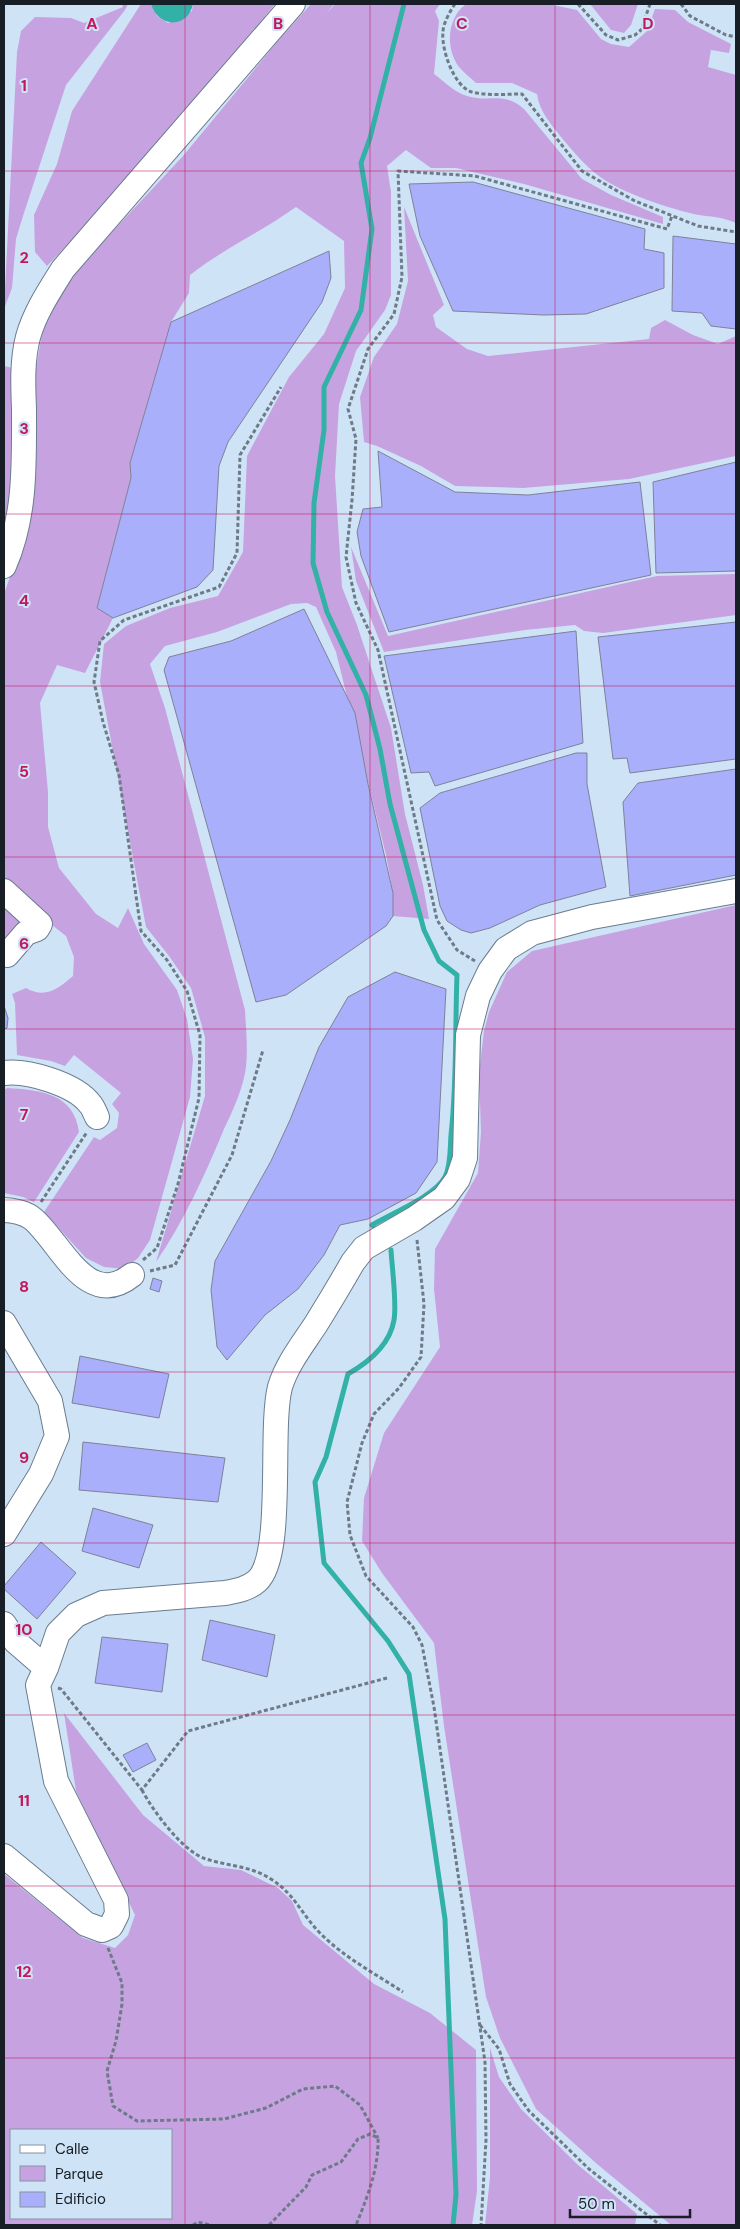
<svg xmlns="http://www.w3.org/2000/svg" width="740" height="2229" font-family="'DM Sans',sans-serif">
  <rect width="100%" height="100%" fill="#cfe3f7"/>
  <!-- green -->
  <path fill="#c7a2e1" fill-rule="evenodd" d="M122,4H128L125,10L66,85L23,216L16,239L12,288L4,309L17,52L21,31L35,17L71,18L84,23L123,7Z
    M141,4H151L157,16L168,23L192,11L193,4H275L125,184L47,266L35,252L34,215L57,164L72,111Z
    M311,4H334L326,14L335,4H440L435,11L439,21L434,74C445,82 454,92 467,96C490,103 504,91 524,109L582,179L611,195L663,217V224L524,184L456,168H431L406,150L387,166L391,192V295L385,310L356,351L339,404L335,476L342,587L357,625L391,728L405,814L423,885L429,919L393,916V893L386,855L336,652L316,607L307,603L291,604L217,632L165,646L150,664L165,708L245,1010C246,1029 248,1048 246,1067C243,1089 233,1110 224,1129C205,1175 184,1221 156,1262L205,1096V1037L191,988L169,956L146,927L100,682L104,644L126,626L170,608L218,596L243,552L247,456L289,377L324,334L345,288L344,241L296,207C261,232 223,249 190,275L189,293L171,322L130,463L131,478L97,608L113,618L85,673L57,665L40,703L48,792V827L59,868L96,914L118,928L128,908L144,944L177,990L187,1019L193,1059L190,1097L150,1240L138,1258L125,1269L104,1267L86,1258L44,1212L94,1137L100,1140L117,1128L119,1113L112,1104L121,1093L74,1055L65,1066L51,1061L17,1055L15,1003L12,994L26,988C45,999 58,989 73,976L74,957L66,936L38,914L4,881V594L19,551L34,471L37,420L35,375L43,327L61,291L98,247L183,156L278,41Z
    M466,4H548L577,10L601,39L611,44L629,47L647,31L655,9L675,10L688,22L731,44L729,53L711,50L708,67L736,75V223C722,217 713,217 699,215C673,210 619,192 599,176C584,165 573,151 561,137C551,124 539,111 537,94L512,83H476C471,78 464,73 459,67C445,48 447,18 466,4Z
    M590,4H638L631,25L624,33L611,30Z
    M404,207L444,305L433,315L436,327L467,349L488,356L649,339L651,328L665,320L693,335L718,344L736,336V456L629,479L523,488L455,486L421,466L377,446L364,442L360,397L374,357L397,324L408,281Z
    M4,366L13,368L14,476L4,541Z
    M351,547L388,636L657,576L736,574V615L603,633L584,631L575,625L525,630L384,652L356,581Z
    M4,899L28,923L4,950Z
    M736,905V2225H671L597,2164L536,2109L500,2038L486,1997L444,1726L434,1643L382,1573L362,1541L364,1498L384,1433L440,1347L434,1289L435,1249L478,1173L481,1132L479,1073L484,1031L489,1012L507,972L532,951Z
    M7,1088C40,1090 74,1093 79,1132L34,1202L23,1197L4,1193V1090Z
    M64,1713L143,1815L204,1866L241,1870L278,1888L292,1901L303,1925L374,1984L430,2013L476,2050L477,2191L472,2225H4V1874L83,1938L115,1948L128,1935L135,1915L76,1791ZM11,2130H171V2218H11Z
    M490,2048L499,2077L521,2109L578,2165L637,2214L635,2225H485L490,2177Z"/>
  <!-- water -->
  <path fill="#32b1a7" d="M151,4H193C188,29 158,28 151,4Z"/>
  <g fill="none" stroke-linecap="round" stroke-linejoin="round">
    <!-- stream -->
    <path stroke="#32b1a7" stroke-width="5" d="M373,1226L372,1225C390,1214 435,1196 445,1177C451,1165 450,1148 451,1135C457,1082 455,1028 457,975L439,961L424,930L390,804L380,749L366,695L327,612L313,563L314,503L324,430V387L361,310L372,229L361,163L370,138L404,4
      M391,1250C392,1268 397,1303 394,1320C390,1344 369,1362 348,1374L326,1457L315,1482L324,1563L388,1641L409,1674L445,1919L456,2195L453,2225"/>
  </g>
  <!-- building -->
  <path fill="#a9affa" stroke="#7f8199" d="M473,182L645,229L644,249L664,253V288L586,314L544,315L453,311L420,236L409,184Z
    M673,236L736,244V329L711,326L702,313L672,311Z
    M329,251L331,278L322,302L228,442L219,466L213,570L197,587L113,618L97,608L131,478L130,463L171,322Z
    M378,451L455,492L528,495L640,482L651,575L389,632L361,556L357,532L363,509L382,507Z
    M736,462V571L656,573L653,482Z
    M304,609L355,713L368,784L393,893V916L386,926L286,995L256,1002L164,670L169,657L231,641Z
    M736,622V759L630,773L627,758L613,759L598,637Z
    M576,631L583,743L435,786L429,772L411,773L384,656Z
    M576,753H587V784L606,887L540,905L490,928L471,933L461,930L447,921L440,906L420,808L440,793Z
    M736,769V875L630,896L623,802L638,783Z
    M395,972L446,989L437,1162L416,1193L368,1219L340,1225L324,1255L298,1289L265,1315L227,1360L217,1347L211,1290L215,1261L271,1161L290,1120L319,1047L348,997Z
    M4,1006L8,1018L7,1028L4,1029Z
    M153,1278L162,1281L159,1292L150,1289Z
    M80,1356L169,1374L159,1418L72,1403Z
    M83,1442L225,1458L218,1502L79,1490Z
    M93,1508L153,1525L139,1568L82,1551Z
    M41,1542L76,1573L37,1619L4,1589V1586Z
    M210,1620L275,1635L267,1677L202,1660Z
    M102,1637L168,1644L162,1692L95,1683Z
    M147,1743L156,1760L133,1772L123,1755Z"/>
  <g fill="none" stroke-linecap="round" stroke-linejoin="round">
    <defs>
      <path id="minor" d="M4,566C26,516 24,463 24,409C23,385 22,360 28,337C35,312 50,290 63,269L293,4
        M4,891L40,924L37,929L26,933L7,955
        M4,1073C27,1070 75,1084 90,1104C93,1107 95,1113 97,1117
        M4,1210C13,1210 26,1213 33,1219C61,1243 87,1311 132,1275
        M4,1323L50,1401L57,1436L41,1474L4,1534
        M4,1624L16,1642L46,1668
        M4,1856L86,1924L102,1930L111,1926L117,1914L116,1900L56,1781L38,1685L46,1668L58,1633L76,1615L103,1603L225,1593C236,1591 248,1589 257,1581C285,1556 269,1430 280,1387C287,1364 303,1344 316,1324C329,1303 341,1283 353,1262L364,1248L414,1219L444,1198L458,1179L465,1158L468,1035L478,996L490,971L506,949L532,933L592,917L736,891"/>
    </defs>
    <!-- minor casing -->
    <use href="#minor" stroke="#6a7c8f" stroke-width="26"/>
    <!-- path -->
    <path stroke="#6d7a87" stroke-width="3" stroke-dasharray="4 2.5" stroke-linecap="butt" d="M455,4C450,11 443,24 443,32C441,49 454,87 472,92C488,96 506,94 522,94L582,171L635,201L698,226L736,232
      M578,4L606,35L618,40L635,35L641,30L650,4
      M681,4L690,16L726,35L736,37
      M475,961L457,950L437,920L378,650L356,603L346,557L352,500L356,439L348,409L368,349L394,314L402,277L398,171L475,176L667,229L672,216
      M41,1202L87,1132
      M417,1240L424,1304L421,1357L399,1388L374,1414L362,1443L347,1502L350,1535L366,1576L413,1627L422,1645L434,1707L485,2062L486,2140L481,2225
      M143,1260L157,1248L178,1184L199,1098L200,1035L187,991L167,960L141,931L119,775L103,722L94,682L100,641L124,620L219,587L237,553L240,455L281,387
      M150,1271L175,1265L232,1155L263,1050
      M58,1688L61,1689L142,1790L188,1731L387,1678
      M142,1790C153,1811 183,1852 206,1859C228,1866 251,1866 271,1879C296,1895 302,1916 322,1935C344,1957 377,1975 403,1992
      M108,1948L122,1983V2004L116,2041L107,2071L113,2106L137,2121L224,2119L266,2108L303,2089L335,2086L360,2105L378,2138
      M480,2025L499,2049L510,2084L529,2111L589,2169L660,2225
      M193,2225L198,2222L210,2225
      M269,2225L306,2187L312,2175L341,2162L358,2139L370,2134L378,2138C379,2168 367,2198 356,2225"/>
    <!-- minor -->
    <use href="#minor" stroke="#fff" stroke-width="24"/>
  </g>
  <!-- grid -->
  <path fill="none" stroke="#c2185b" stroke-width="1" stroke-opacity="0.55" d="M185,4V2225M370,4V2225M555,4V2225M4,171H736M4,343H736M4,514H736M4,686H736M4,857H736M4,1029H736M4,1200H736M4,1372H736M4,1543H736M4,1715H736M4,1886H736M4,2058H736"/>
  <g font-size="16" text-anchor="middle" font-weight="bold" fill="#c2185b" stroke="#cfe3f7" stroke-width="4" stroke-linejoin="round" paint-order="stroke">
    <text x="92" y="29">A</text>
    <text x="278" y="29">B</text>
    <text x="462" y="29">C</text>
    <text x="648" y="29">D</text>
    <text x="24" y="91">1</text>
    <text x="24" y="263">2</text>
    <text x="24" y="434">3</text>
    <text x="24" y="606">4</text>
    <text x="24" y="777">5</text>
    <text x="24" y="949">6</text>
    <text x="24" y="1120">7</text>
    <text x="24" y="1292">8</text>
    <text x="24" y="1463">9</text>
    <text x="24" y="1635">10</text>
    <text x="24" y="1806">11</text>
    <text x="24" y="1977">12</text>
  </g>
  <!-- border -->
  <rect width="740" height="2229" fill="none" stroke="#171e25" stroke-width="10"/>
  <!-- legend -->
  <rect x="10" y="2129" width="162" height="90" fill="#cfe3f7" stroke="#8594a3"/>
  <rect x="20" y="2145" width="25" height="8" fill="#ffffff" stroke="#8594a3"/>
  <text x="55" y="2154" font-size="15" fill="#171e25">Calle</text>
  <rect x="20" y="2166" width="25" height="15" fill="#c7a2e1" stroke="#8594a3"/>
  <text x="55" y="2179" font-size="15" fill="#171e25">Parque</text>
  <rect x="20" y="2192" width="25" height="15" fill="#a9affa" stroke="#8594a3"/>
  <text x="55" y="2204" font-size="15" fill="#171e25">Edificio</text>
  <!-- scale -->
  <path d="M570 2209v8h120v-8" fill="none" stroke="#171e25" stroke-width="2.5"/>
  <text x="578" y="2209" font-size="15" fill="#171e25" stroke="#cfe3f7" stroke-width="4" paint-order="stroke">50 m</text>
</svg>
